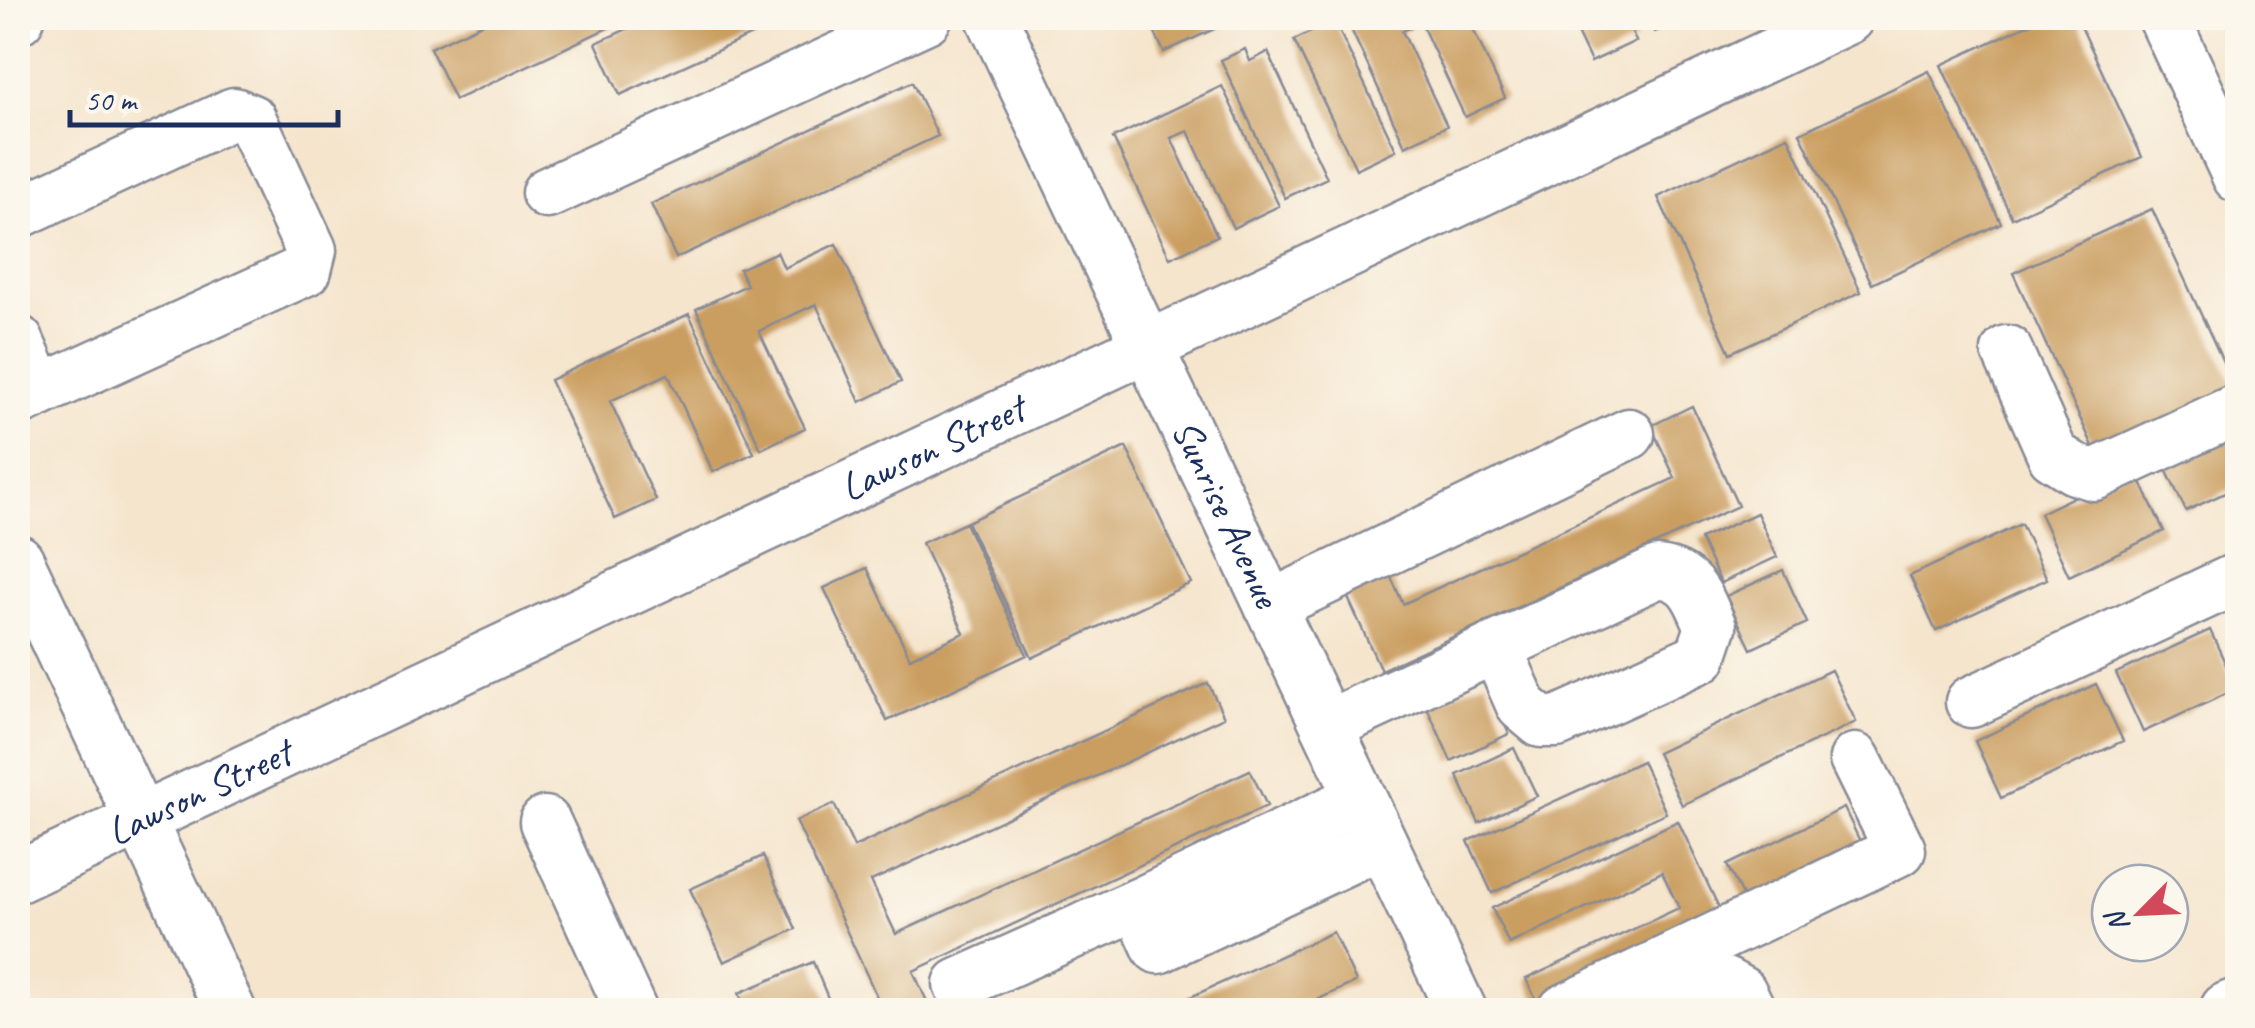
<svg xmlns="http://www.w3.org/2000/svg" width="2255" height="1028" font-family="Caveat,sans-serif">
  <rect width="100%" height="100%" fill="#fbf7ec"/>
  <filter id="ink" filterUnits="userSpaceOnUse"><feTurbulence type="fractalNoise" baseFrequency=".01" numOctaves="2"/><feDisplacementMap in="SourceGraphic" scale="20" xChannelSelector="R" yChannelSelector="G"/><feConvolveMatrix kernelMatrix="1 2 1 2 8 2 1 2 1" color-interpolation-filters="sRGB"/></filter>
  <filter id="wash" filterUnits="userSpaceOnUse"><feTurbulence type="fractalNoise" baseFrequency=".0048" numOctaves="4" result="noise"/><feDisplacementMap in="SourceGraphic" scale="40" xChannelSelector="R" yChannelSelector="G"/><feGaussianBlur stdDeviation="2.25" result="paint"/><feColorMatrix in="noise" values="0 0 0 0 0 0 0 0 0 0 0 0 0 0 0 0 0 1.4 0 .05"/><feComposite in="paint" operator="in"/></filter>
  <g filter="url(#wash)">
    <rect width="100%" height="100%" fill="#f5e5cd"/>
    <g id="blocks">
      <!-- building -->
      <path fill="#ca9e60" d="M494,18H629L455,100L430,48Z
        M651,18H789L620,95L596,43Z
        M1148,18H1238L1164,52Z
        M1304,18H1333L1396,150L1356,169L1294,40L1311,32Z
        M1369,18H1468L1505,98L1465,117L1421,23L1402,31L1447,126L1405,146L1350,27Z
        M1570,18H1626L1636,41L1591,62Z
        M1648,18H1687L1655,32Z
        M2042,18H2077L2142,157L2012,218L1941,65Z
        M1245,49L1250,61L1268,52L1327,178L1285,198L1221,60Z
        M1929,71L2001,223L1872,284L1800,133Z
        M912,82L938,136L676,258L651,204Z
        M1222,86L1279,206L1233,228L1188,131L1171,138L1217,236L1170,258L1113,138Z
        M1788,136L1861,292L1730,353L1658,197Z
        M2152,209L2238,394L2099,459L2013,273Z
        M836,244L901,382L860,402L816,304L759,331L805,428L761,449L696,309L747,285L739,269L777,252L784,268Z
        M689,314L754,453L713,472L668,374L610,401L656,500L615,519L550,380Z
        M1692,406L1738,506L1381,670L1344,589L1387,568L1403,604L1675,478L1651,426Z
        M2238,421V487L2186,511L2160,457Z
        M1126,447L1191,583L1032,658L967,522Z
        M2134,468L2164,531L2069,576L2040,513Z
        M1757,513L1777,557L1721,583L1700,539Z
        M965,523L1027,655L887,721L824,588L867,568L910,658L964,633L922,543Z
        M2021,524L2047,579L1936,631L1910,576Z
        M1783,570L1807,623L1751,649L1726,596Z
        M2210,630L2237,689L2143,732L2116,673Z
        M1831,670L1856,722L1682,805L1657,753Z
        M1485,680L1509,734L1451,761L1427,707Z
        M1208,683L1224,717L871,881L896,934L1250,770L1267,806L913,971L931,1010H883L796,821L834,804L854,847Z
        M2096,684L2123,741L2001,798L1975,741Z
        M1514,748L1537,796L1479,823L1457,775Z
        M1642,761L1666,813L1492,893L1468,841Z
        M1844,808L1867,856L1750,912L1727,865Z
        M1678,821L1728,927L1541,1010L1526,979L1679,908L1662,872L1509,944L1492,908Z
        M763,856L796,929L724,962L690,889Z
        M1333,932L1356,982L1295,1010H1162Z
        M813,962L833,1010H746L739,993Z"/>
    </g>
  </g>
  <g filter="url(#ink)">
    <use href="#blocks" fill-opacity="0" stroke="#888a96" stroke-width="2.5"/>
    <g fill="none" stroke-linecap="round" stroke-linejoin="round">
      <defs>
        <g id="minor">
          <path d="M18,18H19"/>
          <path id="s1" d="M992,18L1461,1010"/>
          <path d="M2164,18L2238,177"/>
          <path d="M547,193L926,18"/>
          <path d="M18,213L234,113L251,120L311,250L306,270L18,401"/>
          <path d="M18,341L40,391"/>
          <path d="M2007,351L2053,455L2075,469L2094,475L2238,409"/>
          <path d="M18,560L230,1010"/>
          <path d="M1270,606L1629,434"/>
          <path d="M1971,702L2238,578"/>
          <path d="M1327,726L1658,572C1693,576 1698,598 1711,627L1701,657L1557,722H1541L1522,706L1496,647"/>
          <path d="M545,822L631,1010"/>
          <path id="s2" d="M18,877L1848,18"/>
          <path d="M1138,904L1158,948L1381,843"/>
          <path d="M959,984L1138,904L1360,798"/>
          <path d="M1564,1010L1900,850L1855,759"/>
          <path d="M1661,1010L1709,987L1725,983L1741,992L1750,1010"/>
        </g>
        <path id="major" d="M2228,1010L2238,1006"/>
      </defs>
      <!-- minor casing -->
      <use href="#minor" stroke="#888a96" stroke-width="55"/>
      <!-- major casing -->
      <use href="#major" stroke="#888a96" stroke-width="60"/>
      <!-- minor -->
      <use href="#minor" stroke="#fff" stroke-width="50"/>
      <!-- major -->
      <use href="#major" stroke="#fff" stroke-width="55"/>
    </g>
  </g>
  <g text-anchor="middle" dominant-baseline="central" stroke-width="9" stroke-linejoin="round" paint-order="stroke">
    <!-- street labels -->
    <g font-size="40" fill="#1b2f5e" stroke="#fbf7ec">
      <text stroke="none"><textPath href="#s2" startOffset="1010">Lawson Street</textPath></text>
      <text stroke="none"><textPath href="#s1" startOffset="548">Sunrise Avenue</textPath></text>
      <text stroke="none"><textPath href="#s2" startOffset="200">Lawson Street</textPath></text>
    </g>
  </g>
  <!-- margin -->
  <rect width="2255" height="1028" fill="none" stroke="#fbf7ec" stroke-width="60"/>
  <!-- north arrow -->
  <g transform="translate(2140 913) rotate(246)"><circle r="48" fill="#fbf7ec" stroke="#a1a7b3" stroke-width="2.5"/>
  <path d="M0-8L18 38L0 25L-18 38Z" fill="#d1495b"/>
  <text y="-15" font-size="28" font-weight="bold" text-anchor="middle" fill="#1b2f5e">N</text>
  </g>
  <!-- scale -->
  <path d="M70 110v15h268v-15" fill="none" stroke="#1b2f5e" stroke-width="5"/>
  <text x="85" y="110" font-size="30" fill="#1b2f5e" stroke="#fbf7ec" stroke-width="8" paint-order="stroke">50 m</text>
</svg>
